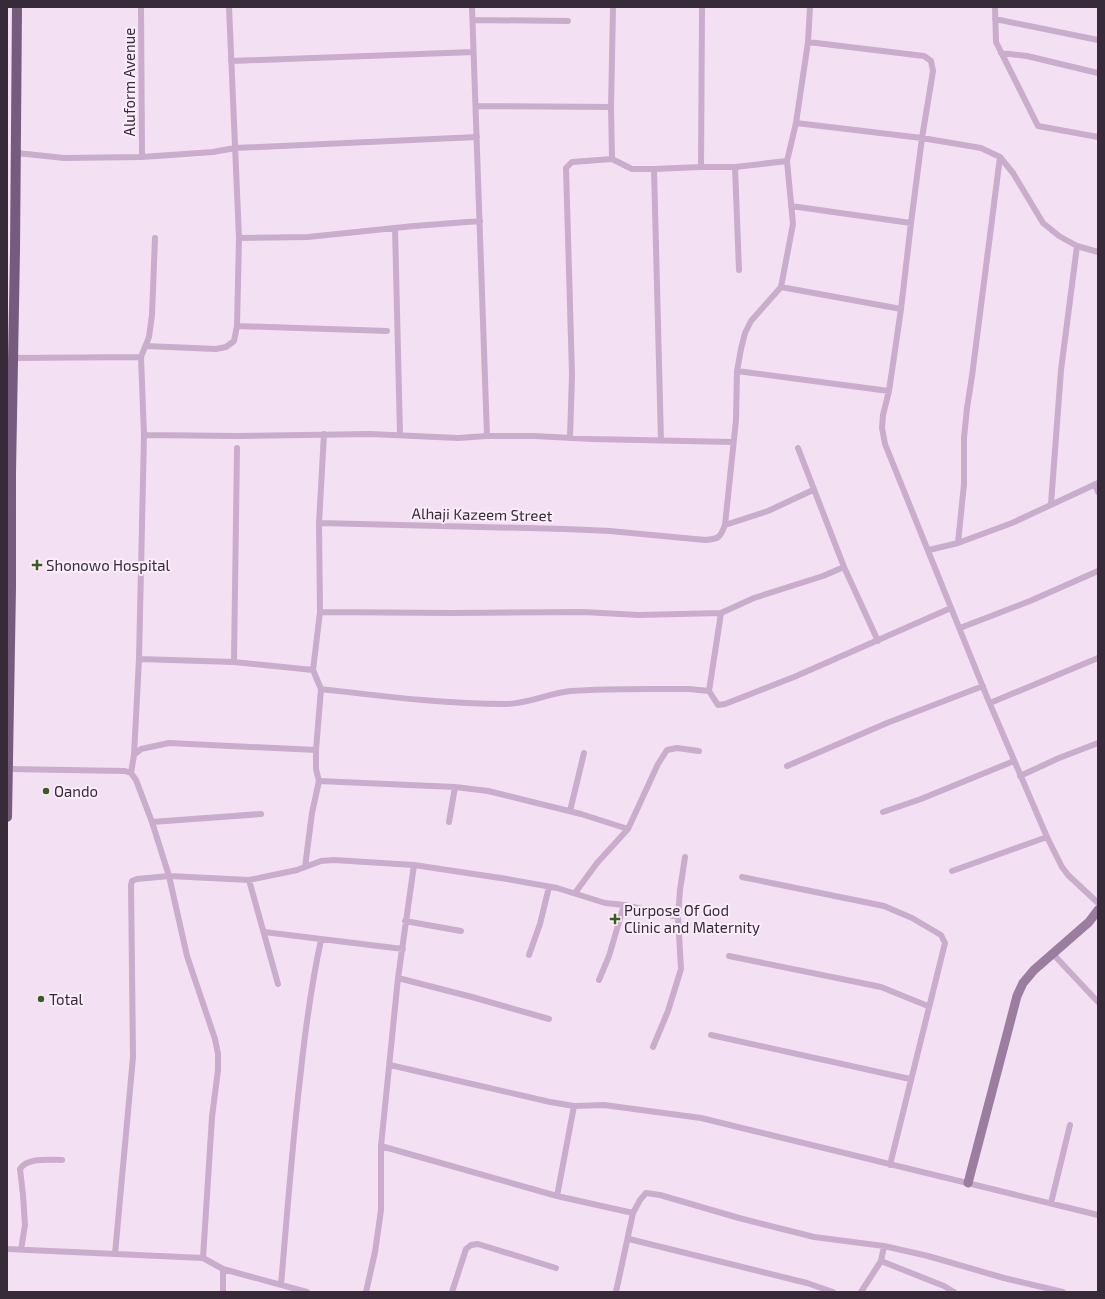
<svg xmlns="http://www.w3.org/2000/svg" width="1105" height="1299" font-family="'Exo 2',sans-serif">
  <rect width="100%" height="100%" fill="#f3e1f3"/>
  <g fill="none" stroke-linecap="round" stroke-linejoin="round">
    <!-- street -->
    <path stroke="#caaccc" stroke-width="6" d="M141,7L142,157
      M472,7L487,436
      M995,7L996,42L1038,126L1098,137
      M995,19L1098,40
      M473,20L568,21
      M808,42L924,56L931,61L933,71L922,138L911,223L901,309L889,391L883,415L882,428L885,444L987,697L1047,837L1062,867L1068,875L1098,903
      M1001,53L1027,56L1098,73
      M231,61L473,52
      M477,106L611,107
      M796,123L808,42L810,7
      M17,153L64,158L142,157L213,152L235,148L477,137
      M612,159L632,169H654L701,167H735L787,161L796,123L922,138L981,148L1000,157L1013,173L1043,223L1059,236L1077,246L1098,252
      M701,167L702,7
      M735,167L739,270
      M654,169L661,441
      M791,206L911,223
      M395,228L400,435
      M239,238L308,237L414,226L480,221
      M781,287L901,309
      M237,326L387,331
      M146,346L216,349L226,347L234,341L237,326L239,238L229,7
      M13,358L141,357
      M737,371L889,391
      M324,434L319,523L565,529L610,531L705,540C719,539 720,538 725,525L736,420L737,371L741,349L745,333L751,321L781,287L793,224L787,161
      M144,435L238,436L370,434L458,438L487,436H534L592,439L733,442
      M570,438L572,374L566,168L572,162L612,159L611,107L613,7
      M798,448L844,567L878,641
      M1095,484L1098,492
      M1051,504L1061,370L1077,246
      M725,525L768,511L813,490
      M958,543L964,484V438L967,408L972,376L1000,157
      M929,550L958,543L1012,523L1098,483
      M320,612L451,613L583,612L639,615L721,613L754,598L823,576L844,567
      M960,628L1030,601L1098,571
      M139,659L234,662L313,670
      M234,662L237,448
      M321,689C382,696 444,704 506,704C528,704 549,693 571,691C610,688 650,689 689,689L709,691L718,705L725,704L794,677L951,608
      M709,691L721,613
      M990,703L1098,658
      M134,755L141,749L169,743L316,750
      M787,766L887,723L983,686
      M8,769L125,771L131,773L136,780L152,822L169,876L187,956L215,1039L218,1054V1070L212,1117L203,1258
      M131,773L134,755L139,659L144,435L141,357L149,337L152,315L155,238
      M1020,776L1059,758L1098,743
      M319,781L455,787L488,791L581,814L628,829
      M570,811L584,753
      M883,812L921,799L1014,761
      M152,822L261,814
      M449,822L455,787
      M305,867L312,813L319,781L316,769V750L321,689L313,670L320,612L319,523
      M952,871L1047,837
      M742,877L884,906L912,918L941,935L945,943L890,1165
      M249,880L278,984
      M575,893L597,863L628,829L658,764L667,750L677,748L699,751
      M405,921L461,931
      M264,932L403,949
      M1053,954L1098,1002
      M529,955L540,924L549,887
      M729,956L881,987L928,1006
      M398,978L472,997L549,1019
      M599,980L609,956L624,905
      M711,1035L910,1079
      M653,1047L668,1011L681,969L678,917L680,890L685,857
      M390,1065L550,1102L574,1106L604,1105L701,1118L1098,1215
      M381,1146L557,1196L633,1213
      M557,1196L574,1106
      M1051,1203L1070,1125
      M629,1239L807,1283L833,1292
      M7,1249L203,1258L223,1269L307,1292
      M21,1250L25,1225L23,1195L20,1169C27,1157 50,1160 62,1160
      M115,1254L133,1057L131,885L132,881L137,879L169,876L249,880L297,870L321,861L334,860L414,865L507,879L557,888L605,903L624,905L678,917
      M881,1261L944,1286L954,1292
      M223,1269V1292
      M281,1285C287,1216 292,1147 300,1079C305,1032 311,986 321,940
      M366,1292L375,1252L381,1210V1146L398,978L414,865
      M452,1292L466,1249L471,1245L478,1244L556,1268
      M616,1292L633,1213L640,1200L646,1193L660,1195L739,1218L814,1237L884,1246L928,1256L1004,1278L1063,1292
      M861,1292L881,1261L884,1246"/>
    <!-- secondary -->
    <path stroke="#9b7da0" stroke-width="9" d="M968,1183L1017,996L1023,983L1034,970L1089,922L1098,910"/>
    <!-- primary -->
    <path stroke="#765c7c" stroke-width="10" d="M7,817L11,588V473L15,250L17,7"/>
  </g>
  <!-- markers -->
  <g fill="#3b5c20" stroke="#fbedfa" stroke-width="1.5">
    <path d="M35 559h4v4h4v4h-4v4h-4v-4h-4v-4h4z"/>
    <circle cx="46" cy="791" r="4"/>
    <path d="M613 913h4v4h4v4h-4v4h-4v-4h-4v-4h4z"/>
    <circle cx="41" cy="999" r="4"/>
  </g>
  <g text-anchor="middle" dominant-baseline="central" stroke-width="4" stroke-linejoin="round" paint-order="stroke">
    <!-- street labels -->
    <g font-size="15" fill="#372b3a" stroke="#fbedfa">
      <text transform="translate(129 82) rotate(-90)">Aluform Avenue</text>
      <text transform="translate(482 514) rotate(1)">Alhaji Kazeem Street</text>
    </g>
    <!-- poi labels -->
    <g font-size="15" fill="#372b3a" stroke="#fbedfa" text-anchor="start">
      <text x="46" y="565">Shonowo Hospital</text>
      <text x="54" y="791">Oando</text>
      <text x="624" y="910">Purpose Of God<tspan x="624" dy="17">Clinic and Maternity</tspan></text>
      <text x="49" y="999">Total</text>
    </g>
  </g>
  <!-- border -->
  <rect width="1105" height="1299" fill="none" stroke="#372b3a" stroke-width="16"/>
</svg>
